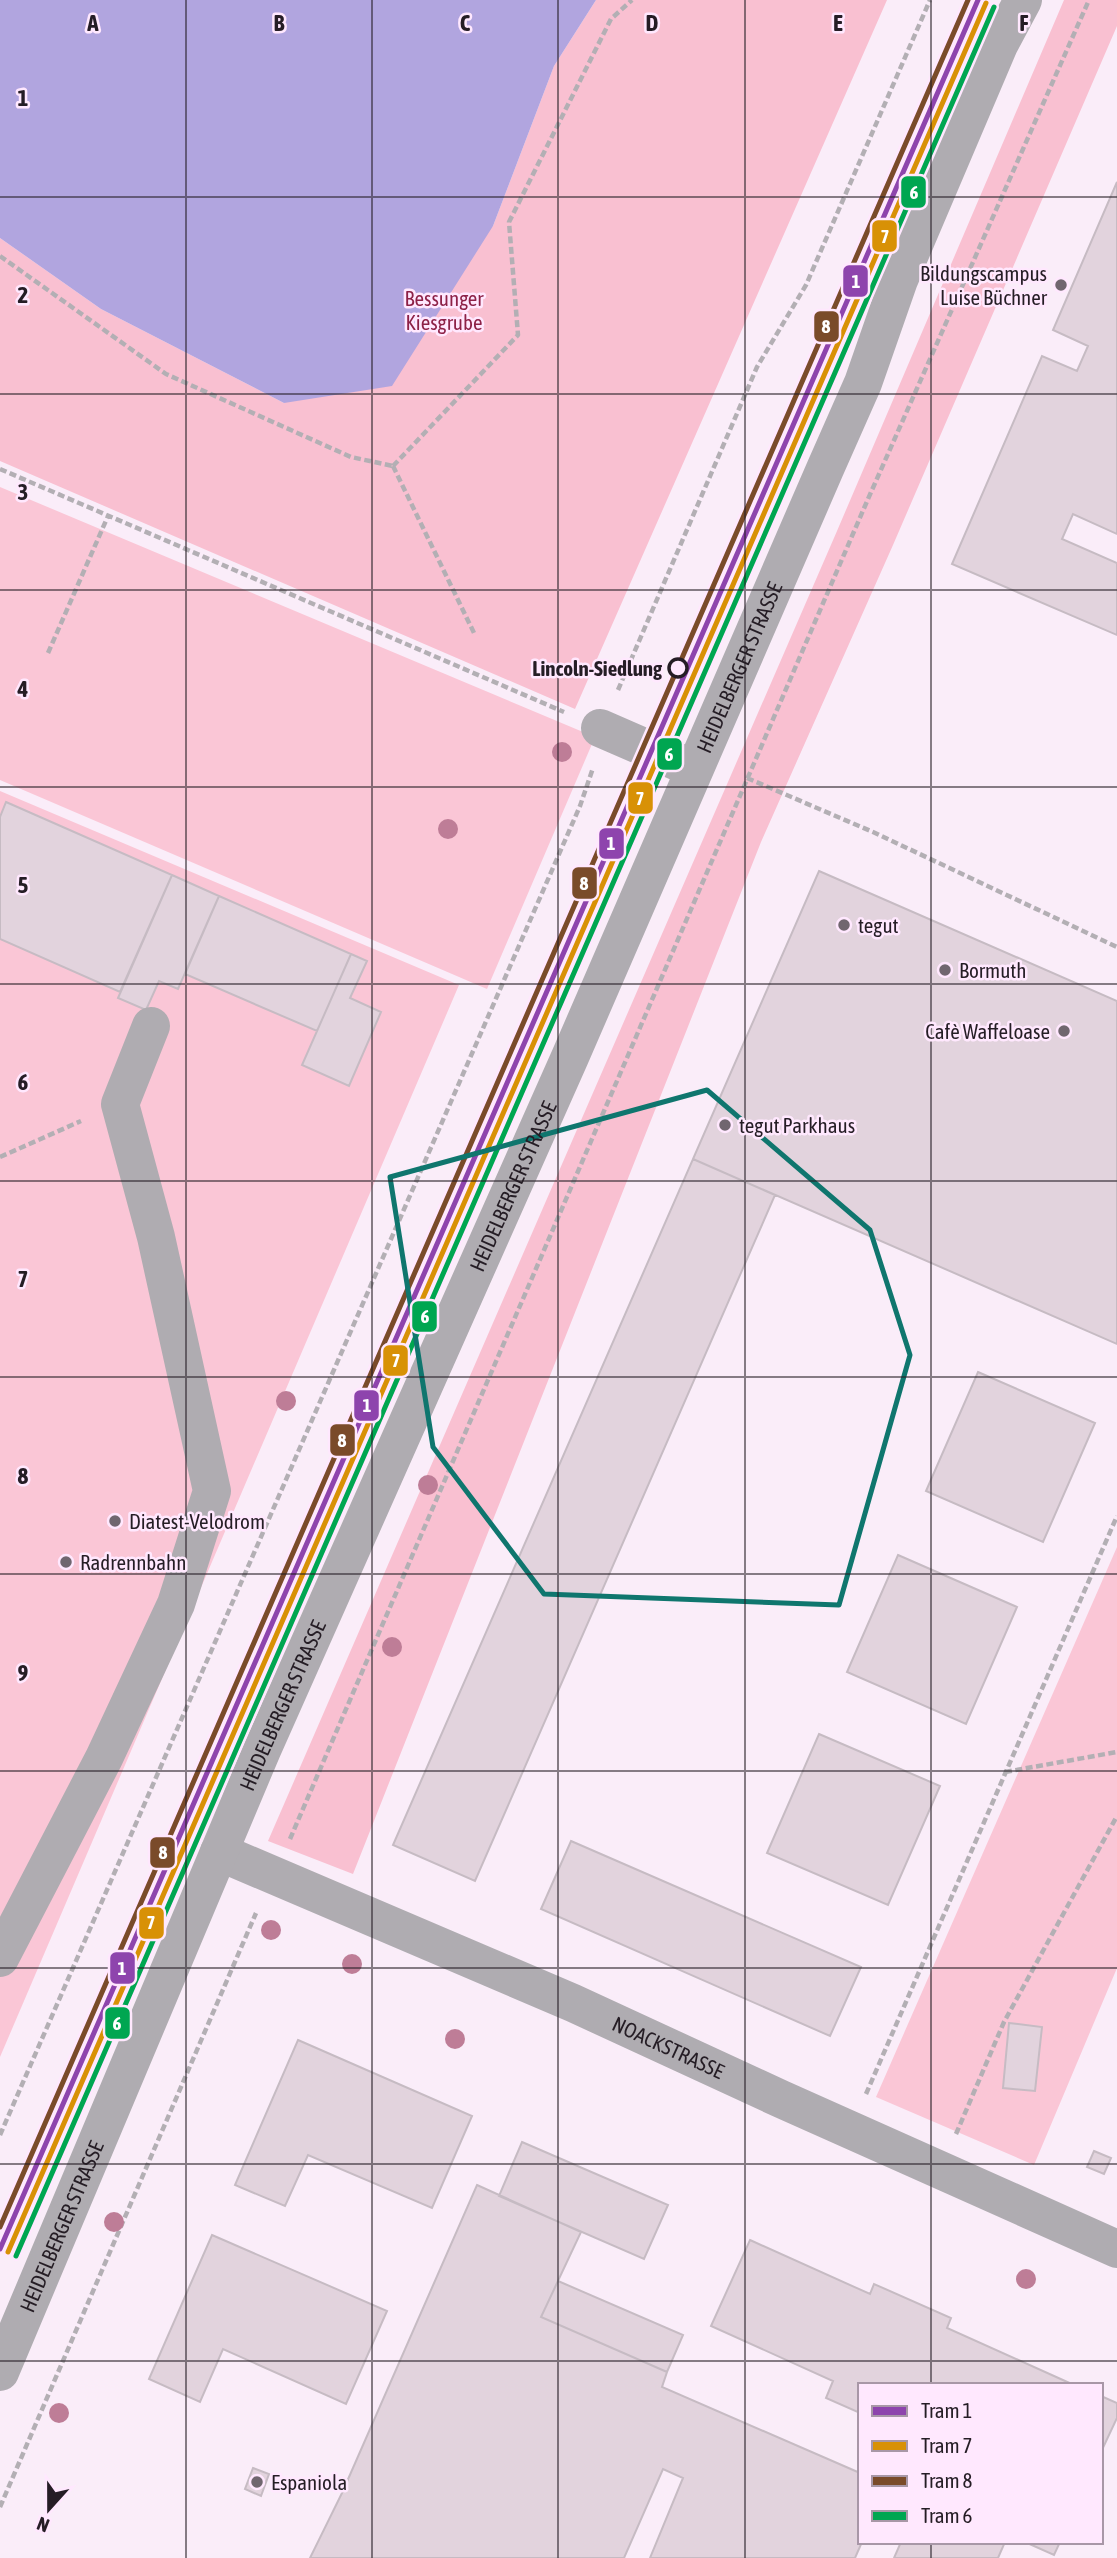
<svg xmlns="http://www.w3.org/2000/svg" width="1117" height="2558" font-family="'Asap Condensed',sans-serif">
  <rect width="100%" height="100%" fill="#faedf9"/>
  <!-- green -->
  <path fill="#fac6d6" d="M0,487L595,737L487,989L0,780Z
    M0,791L459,985L0,2057Z
    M1117,1547V1968L1034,2165L876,2097Z"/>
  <!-- forest -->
  <path fill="#f9c0d1" d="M596,0H887L575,709L0,461V238L101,309L284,403L493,226L554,66Z
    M1064,0H1117V26L893,545L761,842L353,1874L268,1841L837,531Z"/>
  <!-- water -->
  <path fill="#b1a5df" d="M0,0H596L554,66L493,226L392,386L284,403L101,309L0,238Z"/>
  <!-- building -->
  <path fill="#e2d3dd" stroke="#c6bbc3" stroke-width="2" d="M1117,182V534L1073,514L1062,539L1117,563V635L952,564L1042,356L1077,371L1088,346L1053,330Z
    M6,802L172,875L120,992L0,939V817Z
    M819,871L1117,1001V1344L693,1159Z
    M172,875L219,896L178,989L159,981L146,1010L118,998Z
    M219,896L351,954L317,1031L185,974Z
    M351,954L367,961L350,998L381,1012L349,1086L302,1065Z
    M693,1159L775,1195L475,1881L393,1845Z
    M978,1372L1095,1423L1043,1542L926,1491Z
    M898,1555L1017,1607L966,1724L847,1672Z
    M819,1734L940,1786L888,1905L767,1853Z
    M571,1841L861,1967L830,2036L541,1909Z
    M1009,2023L1042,2027L1035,2091L1003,2088Z
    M298,2040L472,2116L432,2208L308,2155L285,2206L235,2185Z
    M522,2142L668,2205L644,2259L499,2196Z
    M1094,2151L1111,2158L1104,2174L1087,2167Z
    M477,2185L581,2232L541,2317L667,2372L662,2387L860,2473V2542H862L855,2558H650L683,2478L663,2469L624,2558H310L342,2493Z
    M212,2235L387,2311L346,2404L223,2349L200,2402L149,2379Z
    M750,2240L870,2294L874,2284L951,2318L947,2328L1074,2385H860V2413L826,2398L833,2381L711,2326Z
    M558,2281L683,2335L667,2372L541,2317Z
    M1101,2396L1117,2403V2418L1101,2452Z
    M253,2468L269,2474L261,2496L245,2489Z
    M901,2542H1005L998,2558H894Z
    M1025,2542H1060L1054,2555Z"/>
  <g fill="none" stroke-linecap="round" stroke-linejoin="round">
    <!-- path -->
    <path stroke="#b3afb4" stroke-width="4.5" stroke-dasharray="7 3.5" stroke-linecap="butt" d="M0,256L166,374L351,457L393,466
      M393,466L518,335L509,222L611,19L632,0
      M393,466L475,635
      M0,469L564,712
      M48,653L108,516
      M618,690L757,367L806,285L930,0
      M747,778L873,832L1117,947
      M0,1157L81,1121
      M1005,1772L1117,1752
      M290,1839L868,499L1089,0
      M866,2094L1117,1516
      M956,2134L1004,2022L1117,1816
      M0,2135L580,806L593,768
      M0,2507L256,1913"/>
    <!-- minor -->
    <g stroke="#afacb1" stroke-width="38">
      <path d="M600,728L694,769"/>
      <path id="s1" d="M219,1852L573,2003L781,2099L1117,2249"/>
      <path d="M0,1958L104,1758L176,1604L212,1491L156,1237L120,1104L151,1026"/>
      <path id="s2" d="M0,2372L262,1750L570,1057L825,469L863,383L899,280L999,45L1023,0"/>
    </g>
    <defs>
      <path id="tram-1" d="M0,2249L978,0"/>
      <path id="tram-2" d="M8,2252L986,3"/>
      <path id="tram-3" d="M0,2227L968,0"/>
      <path id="tram-4" d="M16,2256L994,7"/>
    </defs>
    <!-- tram-1 casing -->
    <use href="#tram-1" stroke="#ffe8fe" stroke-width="10"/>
    <!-- tram-2 casing -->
    <use href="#tram-2" stroke="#ffe8fe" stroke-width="10"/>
    <!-- tram-3 casing -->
    <use href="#tram-3" stroke="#ffe8fe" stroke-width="10"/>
    <!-- tram-4 casing -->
    <use href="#tram-4" stroke="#ffe8fe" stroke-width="10"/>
    <!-- tram-1 -->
    <use href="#tram-1" stroke="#8e44ad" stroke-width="5"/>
    <!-- tram-2 -->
    <use href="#tram-2" stroke="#d89106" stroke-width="5"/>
    <!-- tram-3 -->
    <use href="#tram-3" stroke="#7a4b2a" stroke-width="5"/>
    <!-- tram-4 -->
    <use href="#tram-4" stroke="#00a651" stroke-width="5"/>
  </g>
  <!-- trees -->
  <g fill="#be7d97">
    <circle cx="562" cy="752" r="10"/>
    <circle cx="448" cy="829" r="10"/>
    <circle cx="286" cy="1401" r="10"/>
    <circle cx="428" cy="1485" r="10"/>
    <circle cx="392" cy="1647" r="10"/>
    <circle cx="271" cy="1930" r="10"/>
    <circle cx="352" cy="1964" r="10"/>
    <circle cx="455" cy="2039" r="10"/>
    <circle cx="114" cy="2222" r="10"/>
    <circle cx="1026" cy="2279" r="10"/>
    <circle cx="59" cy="2413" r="10"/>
  </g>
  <!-- marked area -->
  <path fill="none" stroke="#0f766e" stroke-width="5" stroke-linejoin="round" d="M707,1090L870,1230L910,1355L839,1605L544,1594L433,1447L390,1177Z"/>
  <!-- grid -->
  <path fill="none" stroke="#251d25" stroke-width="2" stroke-opacity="0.55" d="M186,0V2558M372,0V2558M558,0V2558M745,0V2558M931,0V2385M0,197H1117M0,394H1117M0,590H1117M0,787H1117M0,984H1117M0,1181H1117M0,1377H1117M0,1574H1117M0,1771H1117M0,1968H1117M0,2164H1117M0,2361H1117M931,2542V2558"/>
  <!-- markers -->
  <g fill="#70666f" stroke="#ffe8fe" stroke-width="2.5">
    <circle cx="1061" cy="285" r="7"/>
    <circle cx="844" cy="925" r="7"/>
    <circle cx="945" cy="970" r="7"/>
    <circle cx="1064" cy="1031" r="7"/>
    <circle cx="725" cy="1125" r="7"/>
    <circle cx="115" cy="1521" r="7"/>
    <circle cx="66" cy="1562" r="7"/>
    <circle cx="257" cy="2482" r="7"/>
  </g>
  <circle fill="#ffe8fe" stroke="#251d25" stroke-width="3.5" cx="678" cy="668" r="9"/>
  <g text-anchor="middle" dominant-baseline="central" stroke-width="5" stroke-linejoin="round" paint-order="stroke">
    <!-- poi labels -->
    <g font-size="21" fill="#251d25" stroke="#ffe8fe" text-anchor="start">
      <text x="1047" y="273" text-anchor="end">Bildungscampus<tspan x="1047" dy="24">Luise Büchner</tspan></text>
      <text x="858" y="925">tegut</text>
      <text x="959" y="970">Bormuth</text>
      <text x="1050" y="1031" text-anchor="end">Cafè Waffeloase</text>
      <text x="739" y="1125">tegut Parkhaus</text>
      <text x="129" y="1521">Diatest-Velodrom</text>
      <text x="80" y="1562">Radrennbahn</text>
      <text x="271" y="2482">Espaniola</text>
    </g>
    <!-- park labels -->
    <g font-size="21" fill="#8d2147" stroke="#ffe8fe">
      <text x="444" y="298">Bessunger<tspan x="444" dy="24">Kiesgrube</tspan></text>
    </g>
    <!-- street labels -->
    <g font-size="21" fill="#251d25" stroke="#ffe8fe">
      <text stroke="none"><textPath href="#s2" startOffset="1858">HEIDELBERGER STRASSE</textPath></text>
      <text stroke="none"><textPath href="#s2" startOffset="1292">HEIDELBERGER STRASSE</textPath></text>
      <text stroke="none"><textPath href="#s2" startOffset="724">HEIDELBERGER STRASSE</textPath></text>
      <text stroke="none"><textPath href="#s1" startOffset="490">NOACKSTRASSE</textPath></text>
      <text stroke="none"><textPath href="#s2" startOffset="158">HEIDELBERGER STRASSE</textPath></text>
    </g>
    <!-- stop labels -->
    <g font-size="21" font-weight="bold" fill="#251d25" stroke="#ffe8fe" text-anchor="end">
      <text x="662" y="668">Lincoln-Siedlung</text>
    </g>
  </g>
  <g font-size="23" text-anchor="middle" font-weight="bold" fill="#251d25" stroke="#ffe8fe" stroke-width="5" stroke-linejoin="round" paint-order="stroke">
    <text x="93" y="31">A</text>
    <text x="279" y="31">B</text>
    <text x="465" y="31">C</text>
    <text x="652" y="31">D</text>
    <text x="838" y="31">E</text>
    <text x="1024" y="31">F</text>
    <text x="23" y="106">1</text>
    <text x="23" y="303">2</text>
    <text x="23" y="500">3</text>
    <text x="23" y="697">4</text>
    <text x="23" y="893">5</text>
    <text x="23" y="1090">6</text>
    <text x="23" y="1287">7</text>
    <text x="23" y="1484">8</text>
    <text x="23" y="1681">9</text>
  </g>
  <g stroke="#ffe8fe" stroke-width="2.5">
    <rect x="900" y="175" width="27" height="34" rx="7" fill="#00a651"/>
    <rect x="871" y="219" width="27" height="34" rx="7" fill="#d89106"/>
    <rect x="842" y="264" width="27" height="34" rx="7" fill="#8e44ad"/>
    <rect x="813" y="310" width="27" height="33" rx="7" fill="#7a4b2a"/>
    <rect x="656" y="737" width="27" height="34" rx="7" fill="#00a651"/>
    <rect x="627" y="781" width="27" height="34" rx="7" fill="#d89106"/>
    <rect x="598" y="827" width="27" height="33" rx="7" fill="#8e44ad"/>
    <rect x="571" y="866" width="27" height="34" rx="7" fill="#7a4b2a"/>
    <rect x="411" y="1300" width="27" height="33" rx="7" fill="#00a651"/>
    <rect x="382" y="1344" width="27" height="33" rx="7" fill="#d89106"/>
    <rect x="353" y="1389" width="27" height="33" rx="7" fill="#8e44ad"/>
    <rect x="329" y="1423" width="27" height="34" rx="7" fill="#7a4b2a"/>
    <rect x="149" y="1836" width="27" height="33" rx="7" fill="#7a4b2a"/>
    <rect x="138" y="1906" width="27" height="34" rx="7" fill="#d89106"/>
    <rect x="109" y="1951" width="27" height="34" rx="7" fill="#8e44ad"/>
    <rect x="104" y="2006" width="27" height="34" rx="7" fill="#00a651"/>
  </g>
  <g font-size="19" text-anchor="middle" font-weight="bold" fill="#fff">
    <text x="914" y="199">6</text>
    <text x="885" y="243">7</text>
    <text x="856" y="288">1</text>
    <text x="826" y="333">8</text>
    <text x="669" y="761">6</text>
    <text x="640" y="805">7</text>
    <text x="611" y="850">1</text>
    <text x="584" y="890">8</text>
    <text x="425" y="1323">6</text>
    <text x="396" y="1367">7</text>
    <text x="367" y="1412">1</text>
    <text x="342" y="1447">8</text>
    <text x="163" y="1859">8</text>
    <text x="151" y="1929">7</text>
    <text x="122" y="1975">1</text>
    <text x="117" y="2030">6</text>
  </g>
  <!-- legend -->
  <rect x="858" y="2383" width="245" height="161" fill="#ffe8fe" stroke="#a897a7" stroke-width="2"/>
  <rect x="872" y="2406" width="35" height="10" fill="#8e44ad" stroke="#a897a7" stroke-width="2"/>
  <text x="921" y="2418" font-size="21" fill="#251d25">Tram 1</text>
  <rect x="872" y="2441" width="35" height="10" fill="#d89106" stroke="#a897a7" stroke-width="2"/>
  <text x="921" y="2453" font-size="21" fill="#251d25">Tram 7</text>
  <rect x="872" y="2476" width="35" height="10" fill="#7a4b2a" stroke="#a897a7" stroke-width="2"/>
  <text x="921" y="2488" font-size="21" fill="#251d25">Tram 8</text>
  <rect x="872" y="2511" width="35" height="10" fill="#00a651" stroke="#a897a7" stroke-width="2"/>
  <text x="921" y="2523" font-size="21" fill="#251d25">Tram 6</text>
  <!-- north arrow -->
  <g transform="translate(49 2509) rotate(201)" stroke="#ffe8fe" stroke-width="5" paint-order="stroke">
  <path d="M0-5L12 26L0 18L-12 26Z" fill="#251d25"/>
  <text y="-10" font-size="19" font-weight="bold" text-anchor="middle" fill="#251d25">N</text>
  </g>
</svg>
